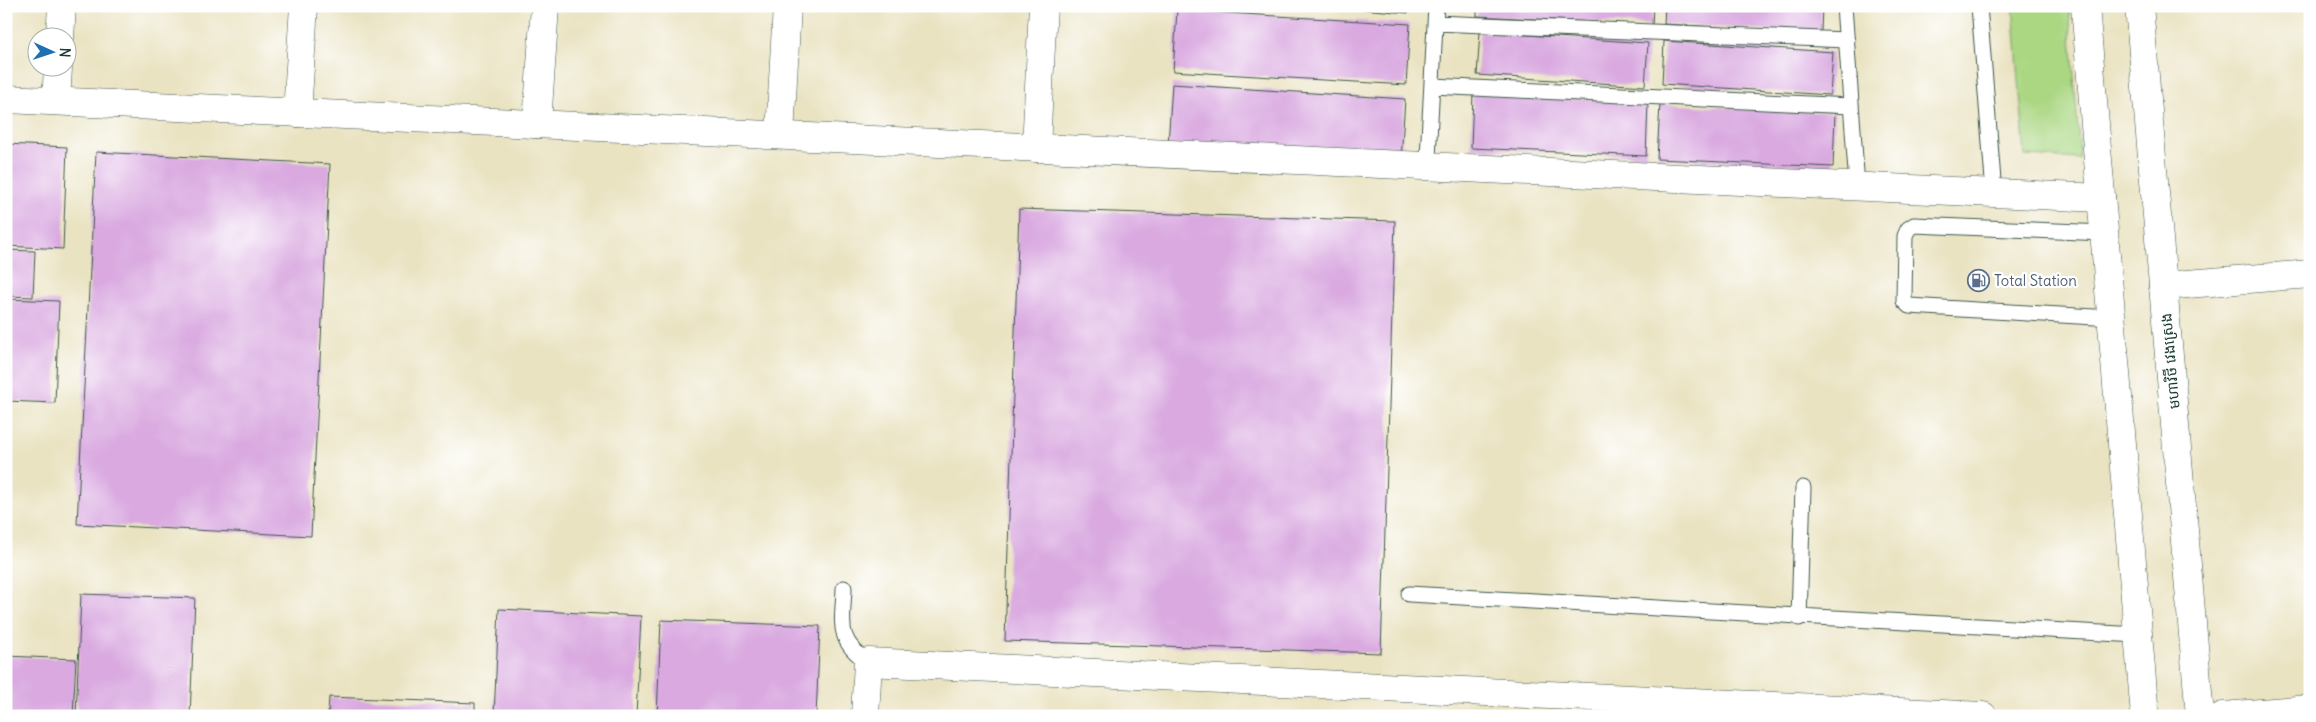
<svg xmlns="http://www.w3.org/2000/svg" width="2316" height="722" font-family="Delius,'Noto Sans Khmer',sans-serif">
  <rect width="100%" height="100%" fill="#fff"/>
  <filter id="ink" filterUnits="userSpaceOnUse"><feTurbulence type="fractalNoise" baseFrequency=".02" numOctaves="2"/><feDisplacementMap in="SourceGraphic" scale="10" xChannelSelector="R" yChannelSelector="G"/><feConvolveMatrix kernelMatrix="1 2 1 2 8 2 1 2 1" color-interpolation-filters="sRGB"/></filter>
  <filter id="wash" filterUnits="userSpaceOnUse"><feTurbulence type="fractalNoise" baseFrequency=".0096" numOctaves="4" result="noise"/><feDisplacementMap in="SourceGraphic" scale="20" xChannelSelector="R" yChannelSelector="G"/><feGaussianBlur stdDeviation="1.12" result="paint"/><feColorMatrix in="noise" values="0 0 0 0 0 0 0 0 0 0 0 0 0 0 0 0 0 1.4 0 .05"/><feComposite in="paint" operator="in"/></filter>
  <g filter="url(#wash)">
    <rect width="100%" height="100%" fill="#eae3c2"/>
    <!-- green -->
    <path fill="#abd783" stroke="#658a5c" d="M2013,6H2069L2080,159L2025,156Z"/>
    <g id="blocks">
      <!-- building -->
      <path fill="#d9a9e0" d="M1325,6H1409L1408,13Z
        M1477,6H1653L1652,25L1477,16Z
        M1665,6H1822L1821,33L1664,24Z
        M1177,10L1410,24L1406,85L1173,71Z
        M1480,32L1648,43L1645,86L1477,75Z
        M1664,41L1833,52L1830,95L1662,84Z
        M1172,84L1405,99L1401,160L1168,145Z
        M1473,93L1648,102L1646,156L1471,148Z
        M1660,104L1835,113L1833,167L1657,159Z
        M6,144L67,147L63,249L6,246Z
        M96,152L330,164L311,536L77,524Z
        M1019,209L1395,221L1381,653L1005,641Z
        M6,250L35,251L33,297L6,296Z
        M6,299L59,301L55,403L6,401Z
        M81,594L195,598L190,716H76Z
        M499,609L641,616L636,716H494Z
        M661,620L820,626L816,716H657Z
        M6,656L76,659L73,716H6Z
        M329,697L475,703V716H328Z"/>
    </g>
  </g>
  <g filter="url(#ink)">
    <use href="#blocks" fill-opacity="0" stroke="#3d5649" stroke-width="1"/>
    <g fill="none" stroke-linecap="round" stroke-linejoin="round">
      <defs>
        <path id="service" d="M1844,6L1856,172
          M1979,6L1994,193
          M1436,23L1847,40
          M1432,86L1851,106
          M1428,158L1436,6
          M2105,233L1914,225L1908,229L1905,236L1904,301L1909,306L2112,318
          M844,588C843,623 835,640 868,662
          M1409,594L2138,635
          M1799,618L1803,488"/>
        <path id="minor" d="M60,38L62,6
          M56,101L58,68
          M297,113L304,6
          M537,124L545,6
          M780,135L787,6
          M1036,148L1043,6
          M2163,286L2310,274
          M865,716L868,662L1983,716
          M2223,716L2310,709"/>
        <path id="tertiary" d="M6,99L2101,198"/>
        <path id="primary" d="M2085,6L2145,716
          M2139,6L2200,716"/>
      </defs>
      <!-- service casing -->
      <use href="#service" stroke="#3d5649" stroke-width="17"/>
      <!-- minor casing -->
      <use href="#minor" stroke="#3d5649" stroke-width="29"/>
      <!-- tertiary casing -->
      <use href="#tertiary" stroke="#3d5649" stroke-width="29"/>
      <!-- primary casing -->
      <use href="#primary" stroke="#3d5649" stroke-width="29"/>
      <!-- service -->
      <use href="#service" stroke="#fff" stroke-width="15"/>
      <!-- minor -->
      <use href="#minor" stroke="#fff" stroke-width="28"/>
      <!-- tertiary -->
      <use href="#tertiary" stroke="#fff" stroke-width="28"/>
      <!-- primary -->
      <use href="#primary" stroke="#fff" stroke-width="28"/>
    </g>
  </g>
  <!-- icons -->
  <defs>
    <symbol id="fuel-ring" viewBox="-11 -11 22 22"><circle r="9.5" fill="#fff" stroke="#5c6f8a" stroke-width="1.5"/><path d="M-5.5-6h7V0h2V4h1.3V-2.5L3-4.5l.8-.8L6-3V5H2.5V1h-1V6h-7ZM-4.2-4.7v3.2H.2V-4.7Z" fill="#5c6f8a"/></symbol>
  </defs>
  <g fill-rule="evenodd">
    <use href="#fuel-ring" x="1966" y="268" width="25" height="25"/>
  </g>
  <g text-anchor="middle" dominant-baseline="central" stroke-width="4.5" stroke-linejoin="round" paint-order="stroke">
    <!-- service labels -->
    <g font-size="15" fill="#4e5e75" stroke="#fff" text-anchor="start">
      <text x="1994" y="280">Total Station</text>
    </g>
    <!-- street labels -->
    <g font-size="15" fill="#1f3d34" stroke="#fff">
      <text transform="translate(2170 361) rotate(-95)">មហាវិថី វេងស្រេង</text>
    </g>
  </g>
  <!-- margin -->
  <rect width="2316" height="722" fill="none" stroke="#fff" stroke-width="25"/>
  <!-- north arrow -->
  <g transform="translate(52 52) rotate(93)"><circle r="24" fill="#ffffff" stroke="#a5b1ae"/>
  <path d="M0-4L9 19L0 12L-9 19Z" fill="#1f6fb2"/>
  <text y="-8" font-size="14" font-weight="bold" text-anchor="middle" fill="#1f3d34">N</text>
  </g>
</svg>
